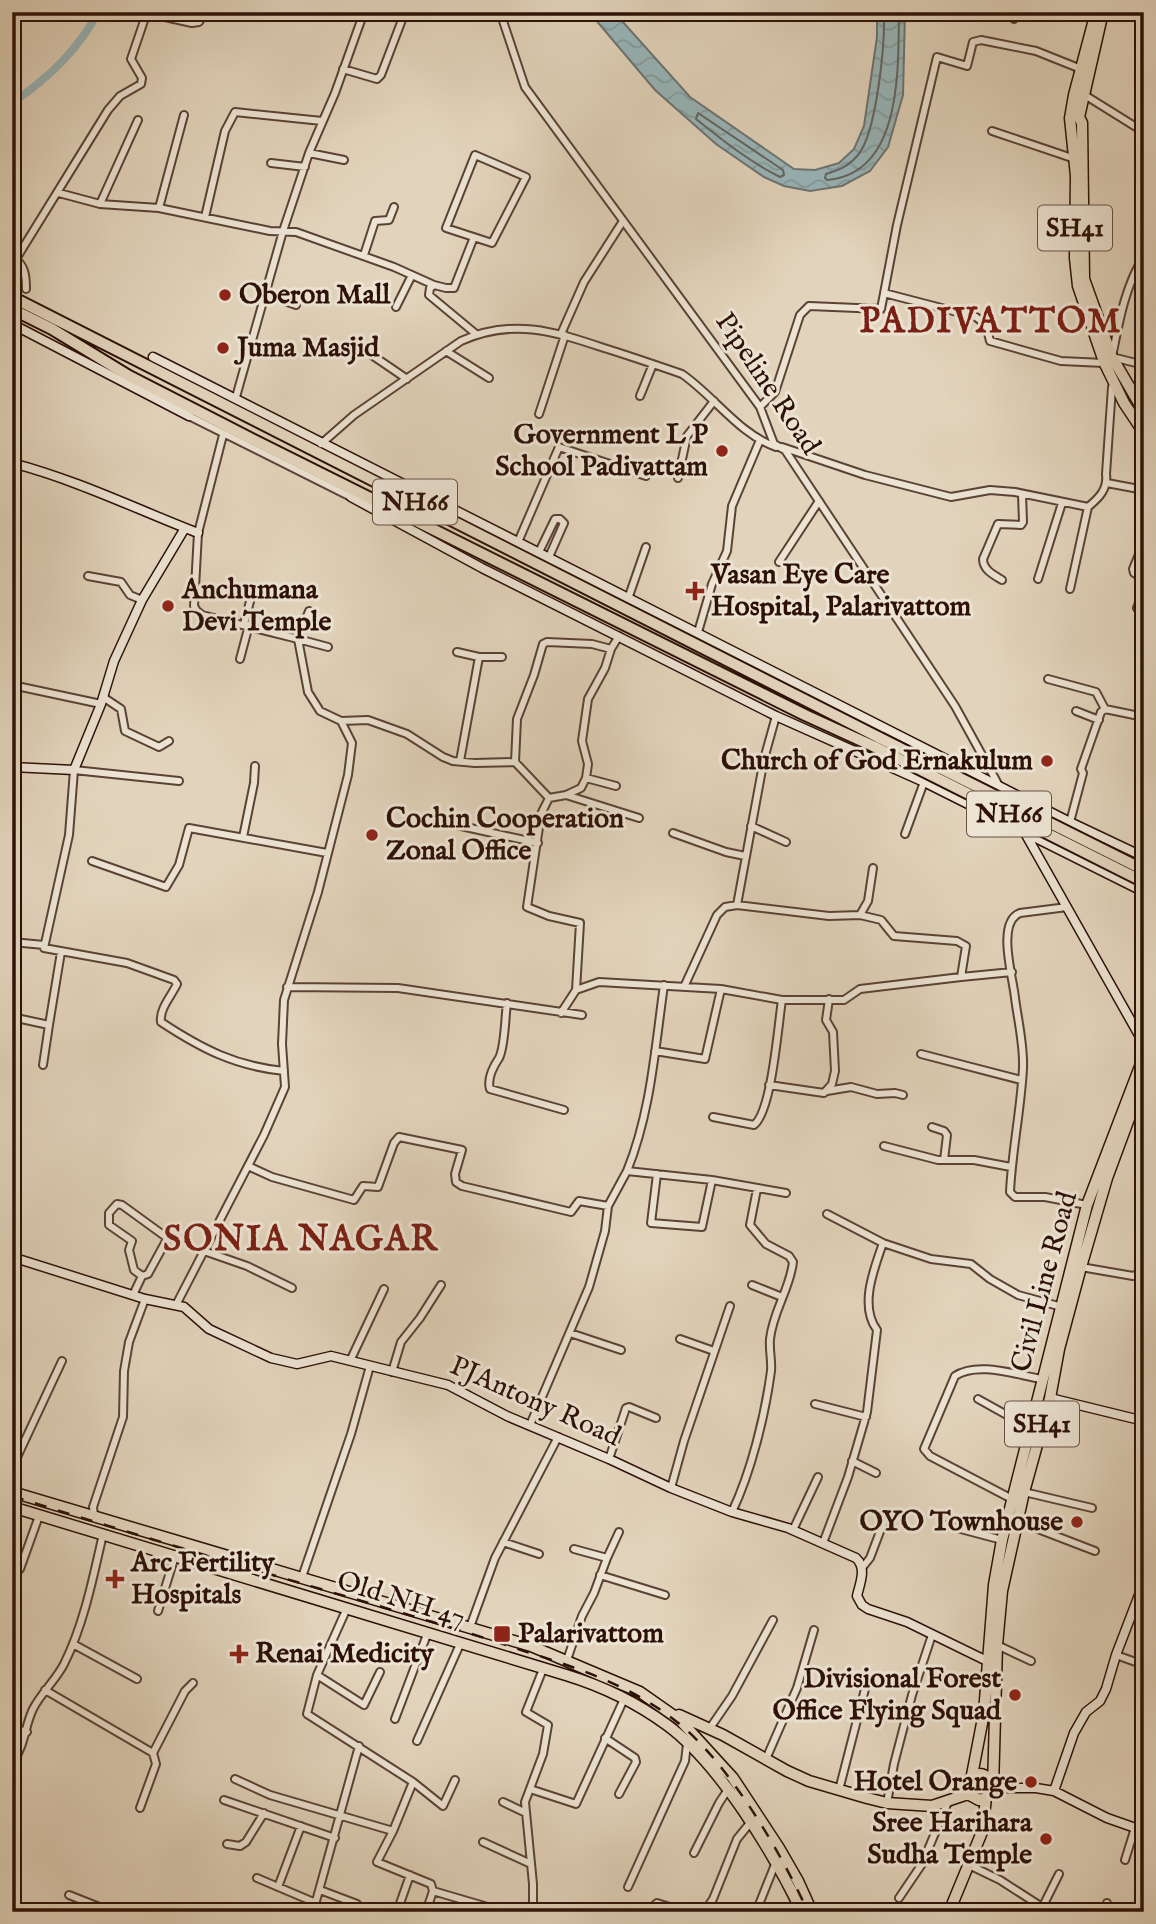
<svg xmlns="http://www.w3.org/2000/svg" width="1156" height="1924" font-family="'IM FELL English',serif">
  <defs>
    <pattern id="water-waves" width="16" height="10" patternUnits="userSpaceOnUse" patternTransform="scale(1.75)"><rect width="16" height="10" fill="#98b6ba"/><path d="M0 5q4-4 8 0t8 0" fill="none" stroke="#839b9e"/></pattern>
  </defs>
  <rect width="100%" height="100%" fill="#e2d4bc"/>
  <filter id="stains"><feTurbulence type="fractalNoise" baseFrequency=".00286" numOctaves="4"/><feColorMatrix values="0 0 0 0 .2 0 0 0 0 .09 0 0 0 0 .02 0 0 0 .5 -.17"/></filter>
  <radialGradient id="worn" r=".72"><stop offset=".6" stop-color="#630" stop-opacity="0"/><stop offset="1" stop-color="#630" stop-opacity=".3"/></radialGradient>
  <!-- water -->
  <path fill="url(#water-waves)" stroke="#6d7472" stroke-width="2" d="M589,12H614L690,97L794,169L815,170L839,163L854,149L864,126L877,37V12H905L903,95L888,147L870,171L842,186L810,191L784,186L764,177L716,144L655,90Z"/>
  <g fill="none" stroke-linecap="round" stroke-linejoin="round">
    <!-- shore -->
    <path stroke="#626460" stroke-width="2" d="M884,12C885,43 877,132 858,155C849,166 839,170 826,174L825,178L827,180C903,174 898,67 899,12
      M698,113L783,170L784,175L780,177C750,162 722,140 696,119Z"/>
    <!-- canal -->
    <path stroke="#98b6ba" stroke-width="8" d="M12,103C46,80 79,49 98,12"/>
    <defs>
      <path id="street" d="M500,12L525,87L760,407L774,444L785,450L955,706L998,784
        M147,13L192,23L199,22L205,12
        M1014,19L1015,12
        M343,69L377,79L381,75L405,12
        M1083,94L1144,132
        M138,120L100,204L159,208L270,231L296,232L394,267L434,285L430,288L429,295L476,334
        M992,131L1075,159
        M309,153L344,160
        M475,155L526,177L492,243L446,228Z
        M271,163L305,167
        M12,168L15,163
        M59,193L100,204
        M159,208L184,115
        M205,217L225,131L235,112L322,121
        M364,255L375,221L389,220L394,207
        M1144,256C1125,286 1119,322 1112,357L1144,365
        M12,257C25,264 26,275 26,289
        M16,259L108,110L120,96L141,84L142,78L131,59L147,12
        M434,285L446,288H454L474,237
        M884,293L976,317L986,325L990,341L1061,361L1104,363
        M265,294L296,305
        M396,307L412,275
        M561,334L584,282L623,221
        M363,349L407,379
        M446,351L489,378
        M640,396L653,364
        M236,397L283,231L309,153L335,93L364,12
        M760,407L775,392L800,315L809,306L881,309L897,225L937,57L967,66L973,42L981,40L1036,51L1081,69
        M539,414L565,335
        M189,416L351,497
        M223,435L198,533L194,606L197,611L202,615L298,639L308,692L320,711L341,721L368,720L407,734L443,757L453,761L475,763L515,762L517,719L534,675L543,644L547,642L592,644L611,649
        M321,444L354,415L461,341C512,318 553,331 604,348C630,356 656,365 682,374C714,396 739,434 776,447
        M782,447L865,475L951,497L990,490L1015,492L1088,507C1099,498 1108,489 1106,474L1112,387
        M678,478L687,436L714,401
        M1107,483L1144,490
        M518,542L559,447L646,476
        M1144,542L1133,569L1134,573L1144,579
        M539,552L555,519H560L564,523L549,557
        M779,562L819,501
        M88,576L121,582L130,595L142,600
        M1038,579L1062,503
        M1002,580C994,575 983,570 983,559L998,524L1021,525L1023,522L1022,494
        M1070,589L1088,507
        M629,596L646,547
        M1137,608L1144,591
        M309,611L298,639L328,647
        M244,624L253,590
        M698,632L712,584L727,551L732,506L760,440
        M457,652L479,657L460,761
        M479,657H502
        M240,659L249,625
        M1048,679L1096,692L1105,709L1101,712L1081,769L1083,773L1070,822
        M12,685L101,704
        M103,697L121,709L125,731L159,747L169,741
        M1105,709L1144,717
        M1076,711L1099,720
        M776,716L764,759L737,905L829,916L860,915L881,920L894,936L957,941L966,946L961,977L1012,972
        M515,762L549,798L541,814L527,907L549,916L580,923L576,990
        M586,778L616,786
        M179,781L74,770L69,835L44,948L127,963L174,980L177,984C172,995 159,1009 161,1022C202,1049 235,1066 284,1071
        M566,795L639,818
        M549,798L566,795L581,788L586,778L588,764L582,741L588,699L605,668L611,649L619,636
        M452,824L538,843
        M751,826L786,842
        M673,833L726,852L745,856
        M905,834L924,782
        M243,837L254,783L255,766
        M92,861L166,887L179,865L189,828L327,853
        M1067,907L1020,913C996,922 1013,977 1015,998C1018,1021 1024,1045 1023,1068C1021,1109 1012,1150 1010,1192L1015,1197H1045L1087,1205
        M860,915L868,901L873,868
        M12,942L44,945
        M287,987L398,988L582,1015
        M684,987L717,915L725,907L737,905
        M507,1003C505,1017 505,1047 499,1058C493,1067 487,1079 490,1089L564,1110
        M561,1013L576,990L599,982L721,989L782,1000H844L860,989L961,977
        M12,1017L49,1025L61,952
        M655,1051L705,1059L721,989
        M921,1054L1021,1080
        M43,1065L49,1025
        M769,1085L824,1093L832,1084L835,1071L833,1032L826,1020L829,999
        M827,1091L851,1087L877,1094L895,1093L903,1095
        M713,1117L754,1125C772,1111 778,1025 782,1000
        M932,1127L944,1131L947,1135L944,1160
        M884,1146L938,1160H974L1011,1167
        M248,1166L272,1177L354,1200L363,1186L378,1187L394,1143L399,1137L462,1150L455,1174L456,1182L462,1186L571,1212L579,1201L608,1206
        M627,1171C651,1112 655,1048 664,985
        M657,1174L651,1223L702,1227L712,1180
        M827,1214L883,1243
        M204,1251L247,1266L292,1288
        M1081,1267L1133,1276L1144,1271
        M12,1281L18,1259
        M752,1285L782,1297
        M133,1295L142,1276L148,1274L166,1241V1237L122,1205L117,1204L109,1213V1225L132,1241L129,1250L134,1270L142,1276
        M176,1305L264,1135L285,1087L282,1044L284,1000L318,892L348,775L352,743L341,721
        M570,1333L621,1350
        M680,1339L714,1351
        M350,1361L384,1289
        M392,1372L401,1342L420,1318L441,1285
        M978,1399L1030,1428
        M815,1404L866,1417
        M530,1425L589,1287L605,1231L608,1206L627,1171L712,1180L786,1193
        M609,1459L626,1408L629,1407L656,1418
        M852,1461L876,1473
        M12,1468L62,1361
        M671,1488L684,1441L730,1306
        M1024,1492L1092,1508
        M1012,1499L930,1456L924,1449L955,1376C978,1361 1016,1375 1042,1379
        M732,1512C751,1472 765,1416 771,1371C772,1361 769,1350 770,1339C773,1311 790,1289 793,1262L789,1256L766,1244L750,1225L757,1189
        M94,1515L93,1507L123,1417L124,1371L129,1342L145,1299
        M1017,1521L1095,1551
        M942,1524L1002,1540
        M793,1530L818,1477
        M503,1542L539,1554
        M823,1543L848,1477L867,1412L877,1330C859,1306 874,1269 883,1243L931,1259L971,1264L990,1279L1018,1295L1062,1307
        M607,1558L619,1532
        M862,1568L870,1558L884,1521
        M12,1575L20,1569L39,1516
        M600,1575L665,1595
        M302,1577L351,1434L370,1366
        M347,1608L317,1675L307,1714L413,1782L393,1831
        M158,1611L175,1556
        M470,1627L495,1558L558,1437
        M73,1644L137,1679
        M997,1645L1031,1661
        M1116,1655L1144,1665
        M567,1660L582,1616L594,1593L607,1558L574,1549
        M317,1675L364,1705L380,1672
        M839,1678L861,1684L865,1689L839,1790
        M45,1690L153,1753
        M395,1719L428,1632
        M12,1728L27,1732
        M710,1728L732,1696L773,1620
        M605,1738L635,1758L636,1762L619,1794
        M417,1741L461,1642
        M766,1759L797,1688L814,1630
        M12,1764C26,1743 24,1728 33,1709C41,1693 56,1680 64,1664C84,1624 93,1578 103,1534
        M235,1779L270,1795L393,1831L377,1862L431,1884L433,1891L491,1908L513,1912
        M413,1782L443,1806L455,1780
        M530,1789L576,1804L624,1699
        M224,1800L335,1838
        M503,1802L526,1813
        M887,1803L894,1764L912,1695L932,1635
        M140,1808L156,1764L153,1753L185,1691L193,1683
        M1137,1828L1144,1812
        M483,1842L531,1864
        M227,1844L240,1846L246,1842L264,1813
        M694,1853L719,1803L727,1791
        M1125,1860L1135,1828
        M969,1865L1000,1880L1042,1907
        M257,1878L316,1903
        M278,1887L301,1826
        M628,1887L685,1761L687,1744
        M320,1890L357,1904
        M69,1895L112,1912
        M899,1898L922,1864L948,1802
        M51,1912L52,1909
        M313,1912L359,1746
        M397,1912L410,1875
        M426,1912L433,1891
        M533,1912V1884L525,1802L543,1754L548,1725L526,1712L543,1669
        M646,1912L657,1903L685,1912
        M704,1912L713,1899L737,1839L750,1823
        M756,1912L776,1862
        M1040,1912L1059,1874
        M1106,1912L1107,1903"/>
      <path id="secondary" d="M12,324L189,416
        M153,357L1070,822L1144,857
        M12,463C77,480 136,509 198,533
        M351,497L482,568L776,716L924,782L1144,892
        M12,767L74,770L101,704L114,661L142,600L185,528
        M1025,833L1144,1044
        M12,1257L145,1299L184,1307L209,1329L271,1358L297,1364L331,1356L448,1385L507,1416L609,1459L671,1488L732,1512L788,1528L856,1558C867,1568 860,1583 857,1596L862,1605L868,1609L907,1622L987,1661
        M1050,1398L1144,1421
        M993,1788H1036L1054,1791L1107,1818L1144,1831
        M1054,1791L1074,1733L1086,1712L1100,1701L1106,1689L1116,1655L1144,1582"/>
      <path id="primary" d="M1096,12L1074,95L1070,118L1076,176L1075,258L1078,286L1104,362L1124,403L1144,433
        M1103,12L1079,117L1082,123L1084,279L1112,357L1144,412
        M12,1492L531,1646L640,1692L680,1720L733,1778L779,1848L798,1881L812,1912
        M12,1507L566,1675C602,1686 637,1703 667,1725C719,1763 774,1854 802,1912
        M679,1715L723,1735L787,1771L809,1781L867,1798L887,1803L932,1806L968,1794
        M972,1775L984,1713L994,1585L1002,1540L1087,1205L1144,1056
        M991,1781C983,1771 975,1772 967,1782L968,1794L979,1800L986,1798L993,1788L997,1645L1002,1591L1024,1492L1050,1398L1059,1349L1081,1267L1107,1178L1144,1078
        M949,1912L982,1832L986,1798"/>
      <path id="highway" d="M12,297L880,738
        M12,309L52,329L129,376L246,436L805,715L875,747"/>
    </defs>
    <!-- street casing -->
    <use href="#street" stroke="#5a4234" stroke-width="10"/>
    <!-- secondary casing -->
    <use href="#secondary" stroke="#2d1107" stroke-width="11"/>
    <!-- primary casing -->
    <use href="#primary" stroke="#2d1107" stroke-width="13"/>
    <!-- highway casing -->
    <use href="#highway" stroke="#2d1107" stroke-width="14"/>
    <!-- street -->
    <use href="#street" stroke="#ece3d3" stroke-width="6"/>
    <!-- secondary -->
    <use href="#secondary" stroke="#ece3d3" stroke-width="8"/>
    <!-- primary -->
    <use href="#primary" stroke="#e2d4bc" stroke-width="10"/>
    <!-- highway -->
    <use href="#highway" stroke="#e2d4bc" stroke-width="10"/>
    <!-- rail -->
    <path stroke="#2d1107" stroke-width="2.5" stroke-dasharray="12 12" stroke-linecap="butt" d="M12,1496C132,1534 252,1569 372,1604C423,1619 474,1634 524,1651C578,1668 632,1686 677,1722C728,1762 781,1852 808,1912"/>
    <defs>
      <path id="highway-bridge" d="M880,738L1144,870
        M875,747L1144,882"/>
    </defs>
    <!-- highway-bridge casing -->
    <use href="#highway-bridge" stroke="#2d1107" stroke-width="14" stroke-linecap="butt"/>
    <!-- highway-bridge -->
    <use href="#highway-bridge" stroke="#e2d4bc" stroke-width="10"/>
  </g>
  <!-- markers -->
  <g fill="#8f2418" stroke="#ece3d3" stroke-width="2.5">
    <circle cx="225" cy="295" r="7"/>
    <circle cx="223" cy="348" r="7"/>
    <circle cx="722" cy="451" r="7"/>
    <path d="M691.5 580.5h7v7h7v7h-7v7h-7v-7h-7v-7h7z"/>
    <circle cx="168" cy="606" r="7"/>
    <circle cx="1047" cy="761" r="7"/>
    <circle cx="372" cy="835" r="7"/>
    <circle cx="1077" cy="1522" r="7"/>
    <path d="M111.5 1568.5h7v7h7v7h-7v7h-7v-7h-7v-7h7z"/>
    <rect x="493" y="1625" width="18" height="18" rx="3.5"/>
    <path d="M235.5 1643.5h7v7h7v7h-7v7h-7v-7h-7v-7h7z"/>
    <circle cx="1015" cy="1695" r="7"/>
    <circle cx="1031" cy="1782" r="7"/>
    <circle cx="1046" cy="1839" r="7"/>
  </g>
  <g text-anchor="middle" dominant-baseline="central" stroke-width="6" stroke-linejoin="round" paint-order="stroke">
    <!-- shield labels -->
    <g fill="#ece3d3" stroke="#665044" stroke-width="2">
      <rect x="1038" y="205.5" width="74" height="45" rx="5"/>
      <rect x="373" y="479.5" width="84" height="45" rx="5"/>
      <rect x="967" y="791.5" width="84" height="45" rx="5"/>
      <rect x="1005" y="1401.5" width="74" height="45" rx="5"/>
    </g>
    <g font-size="26" font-weight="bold" fill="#2d1107">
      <text x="1075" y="228">SH41</text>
      <text x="415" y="502">NH66</text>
      <text x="1009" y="814">NH66</text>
      <text x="1042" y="1424">SH41</text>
    </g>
    <!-- poi labels -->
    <g font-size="28" font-weight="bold" fill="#2d1107" stroke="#ece3d3" text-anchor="start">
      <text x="239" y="295">Oberon Mall</text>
      <text x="237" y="348">Juma Masjid</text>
      <text x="708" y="435" text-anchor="end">Government L P<tspan x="708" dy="32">School Padivattam</tspan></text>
      <text x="711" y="575">Vasan Eye Care<tspan x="711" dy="32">Hospital, Palarivattom</tspan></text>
      <text x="182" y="590">Anchumana<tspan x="182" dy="32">Devi Temple</tspan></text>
      <text x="1033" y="761" text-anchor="end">Church of God Ernakulum</text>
      <text x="386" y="819">Cochin Cooperation<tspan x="386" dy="32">Zonal Office</tspan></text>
      <text x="1063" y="1522" text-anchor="end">OYO Townhouse</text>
      <text x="131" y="1563">Arc Fertility<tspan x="131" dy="32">Hospitals</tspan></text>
      <text x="518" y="1634">Palarivattom</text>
      <text x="255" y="1654">Renai Medicity</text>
      <text x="1001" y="1679" text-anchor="end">Divisional Forest<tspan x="1001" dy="32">Office Flying Squad</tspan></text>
      <text x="1017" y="1782" text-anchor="end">Hotel Orange</text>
      <text x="1032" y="1823" text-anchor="end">Sree Harihara<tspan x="1032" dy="32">Sudha Temple</tspan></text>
    </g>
    <!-- street labels -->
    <g font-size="28" fill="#2d1107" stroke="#ece3d3">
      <text transform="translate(767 384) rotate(56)">Pipeline Road</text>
      <text transform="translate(1045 1282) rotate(-75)">Civil Line Road</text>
      <text transform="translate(535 1402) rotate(24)">PJAntony Road</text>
      <text transform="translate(401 1600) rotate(17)">Old NH 47</text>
    </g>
    <!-- district labels -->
    <g font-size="35" font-weight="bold" letter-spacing="2" fill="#7a1f14" stroke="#ece3d3">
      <text x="991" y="322">PADIVATTOM</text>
      <text x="301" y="1240">SONIA NAGAR</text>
    </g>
  </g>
  <!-- margin -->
  <rect width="1156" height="1924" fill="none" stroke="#e2d4bc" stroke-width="42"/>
  <rect x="14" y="14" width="1128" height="1896" fill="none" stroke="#2d1107" stroke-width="3.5"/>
  <rect x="21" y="21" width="1114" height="1882" fill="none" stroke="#2d1107" stroke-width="2"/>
  <rect width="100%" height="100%" filter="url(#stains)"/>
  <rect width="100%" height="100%" fill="url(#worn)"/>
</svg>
